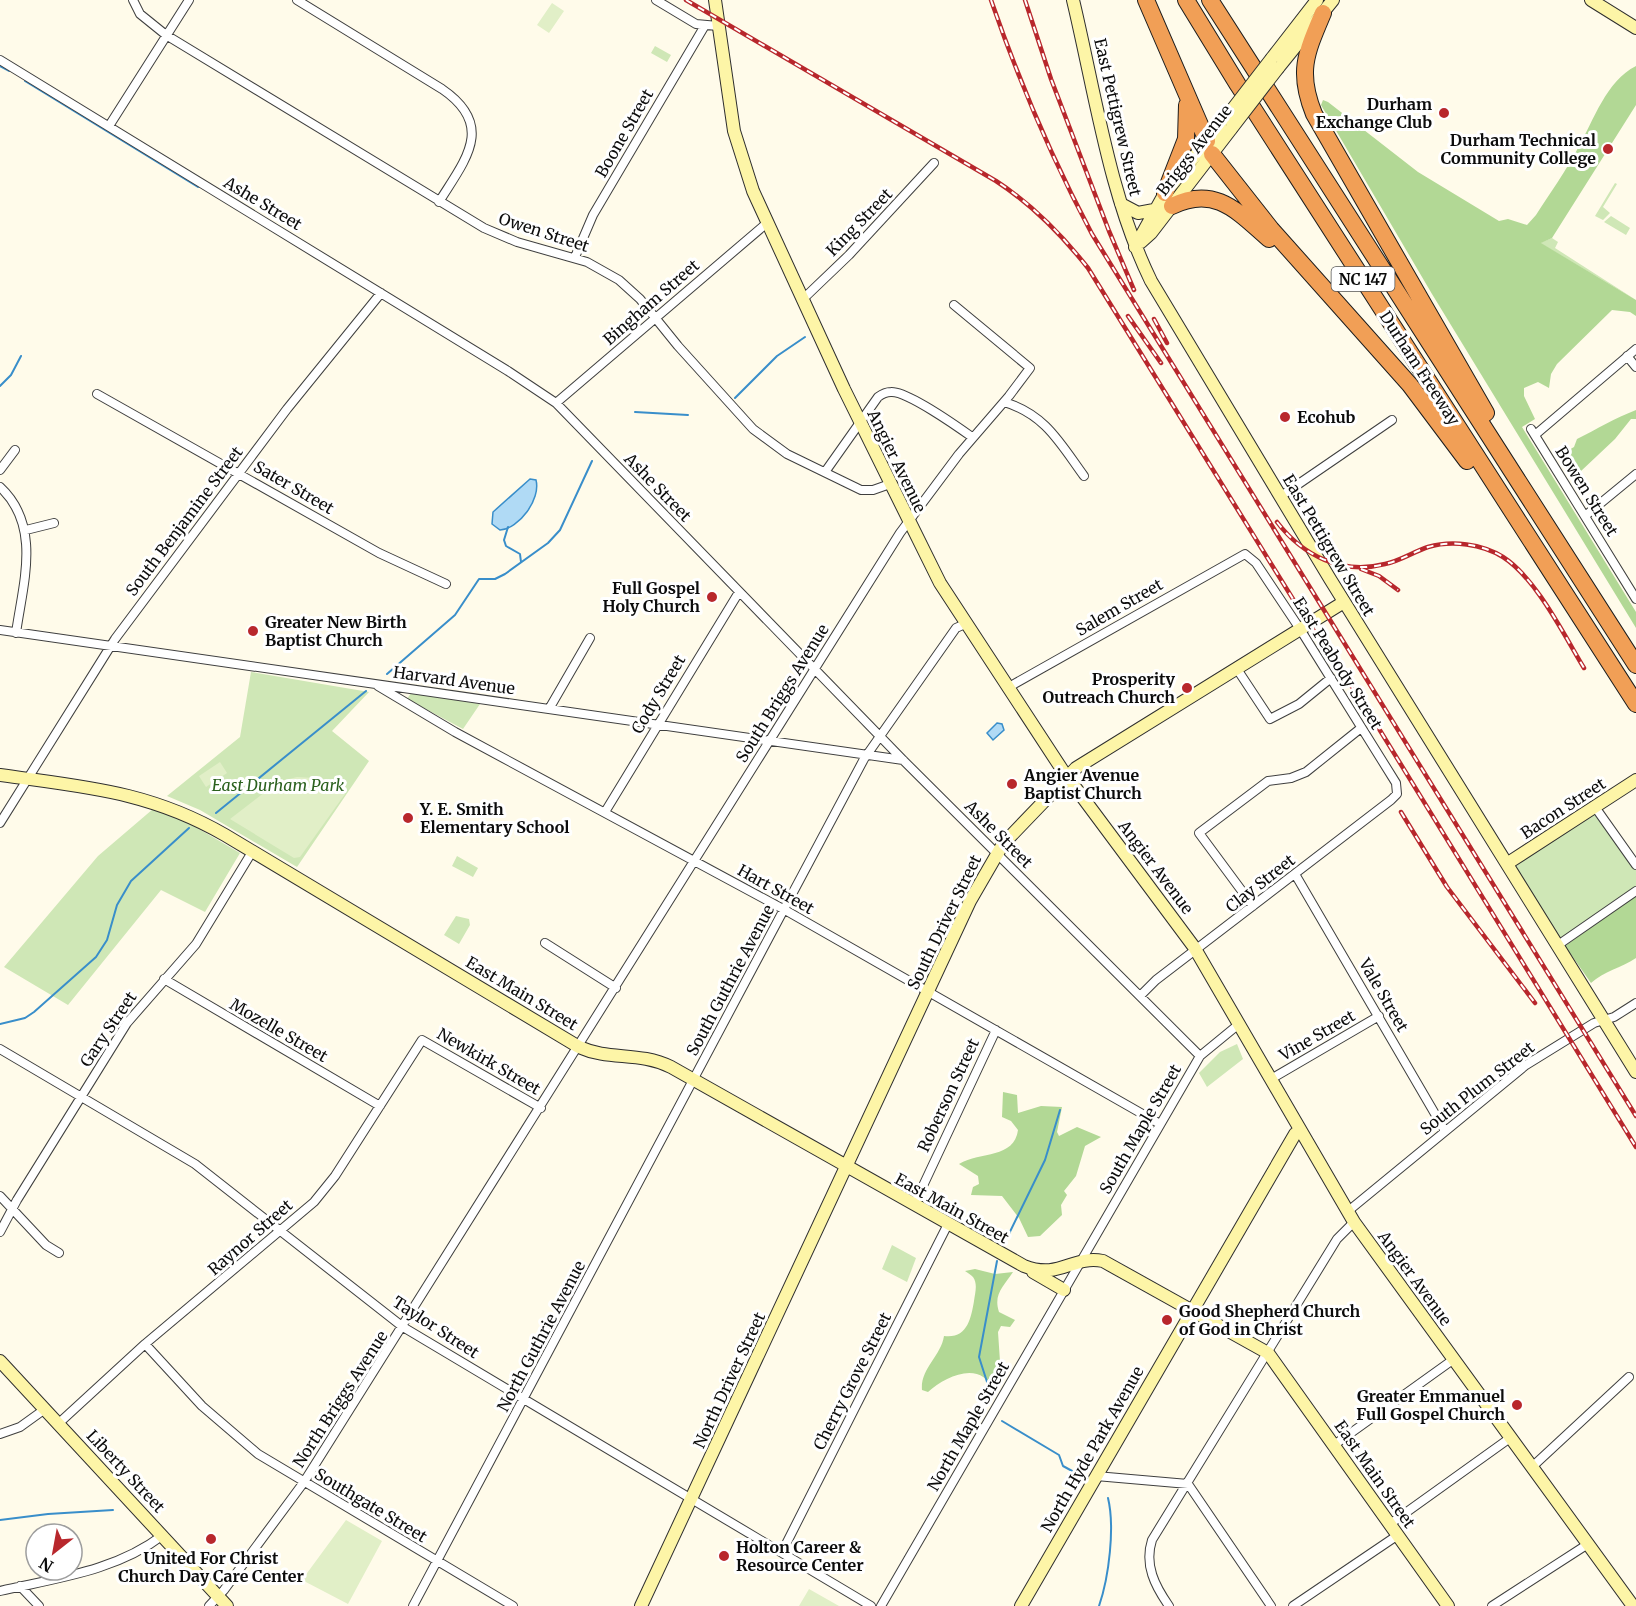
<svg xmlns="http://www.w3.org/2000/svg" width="1636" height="1606" font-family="Merriweather,serif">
  <rect width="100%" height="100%" fill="#fffbea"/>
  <!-- green -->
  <path fill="#cfe7b6" d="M655,46L671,55L667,62L651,53Z
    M1615,183L1617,184L1603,207L1610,213L1603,220L1595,216Z
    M1611,216L1630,228L1626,235L1604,222Z
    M1552,238L1558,242L1555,248L1636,300L1540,243Z
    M251,672L369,692L332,731L369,761L297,867L200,810L167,796L240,737Z
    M411,693L480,704L463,729L407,699Z
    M153,809L182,819L240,853L205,912L161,890L68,1005L4,967L98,856Z
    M1594,810L1636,869V889L1559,942L1511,864Z
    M457,856L478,868L473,877L452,866Z
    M456,916L469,919L470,925L459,944L444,935Z
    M1237,1044L1243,1059L1207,1087L1199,1073L1220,1052Z
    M892,1245L916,1258L907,1282L882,1269Z"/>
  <!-- forest -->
  <path fill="#b2d895" d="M1636,66V105L1552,238L1541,243L1636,300V316L1630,312L1612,310L1557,364L1551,374L1549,388L1538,382L1524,388V396L1535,419L1522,427L1636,612V628L1432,294L1321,105L1323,100L1328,102L1418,172L1499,221L1508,219L1527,225L1536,215C1550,193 1566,171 1578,148C1594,120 1606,81 1636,66Z
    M1636,410V419H1631L1615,439L1580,472L1563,466L1557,457L1574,447L1577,439C1597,429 1615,418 1636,410Z
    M1636,895V958C1621,968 1604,971 1591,983L1565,946Z
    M1003,1092L1017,1095L1018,1113L1041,1106L1062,1107L1057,1132L1059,1136L1077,1127L1101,1137L1085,1146L1076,1176L1064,1191L1067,1195L1061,1205L1062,1215L1040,1236L1028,1237L1019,1218L1002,1196L971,1195L973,1187L979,1184L978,1176L959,1164C981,1151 1014,1159 1018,1130L1011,1121L1002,1117Z
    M975,1269L995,1274L1013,1272C1004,1286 993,1294 999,1312L1015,1320L1010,1327L1001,1326L998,1332L1001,1376L994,1392C982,1359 946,1376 928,1392L922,1390C920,1369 941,1356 944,1336C967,1339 971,1319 974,1301C975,1293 978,1284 973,1277C971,1275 968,1273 965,1271Z"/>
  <!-- pitch -->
  <path fill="#e1efc7" d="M552,3L564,11L549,33L537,25Z
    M220,762L227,773L206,787L199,776Z
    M297,777L314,778L345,794L300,857L294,858L230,819L278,782Z
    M346,1520L382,1541L348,1604L302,1580Z
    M809,1589L839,1606H799Z"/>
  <!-- water -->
  <path fill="#b0daf5" stroke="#398eca" stroke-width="1.5" d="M530,479L536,480C541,499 519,529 500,530L492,524L493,512Z
    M997,723L1002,724L1004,730L993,740L987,733Z"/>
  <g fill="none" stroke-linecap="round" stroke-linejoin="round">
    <!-- stream -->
    <path stroke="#398eca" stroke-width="2" d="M0,66L9,71
      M25,81L198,187
      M0,386L11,375L21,356
      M735,398L777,356L805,337
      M635,412L688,415
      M508,527L504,540L506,546L520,554L521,562
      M387,674L455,615L479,579H495L505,574L548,543L560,530L592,461
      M216,813L366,691
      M0,1024L25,1018L34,1012L96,957L107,940L117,905L131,881L189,828
      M1004,1244L1045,1160L1060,1110
      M988,1385L979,1357L997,1261
      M1002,1421L1059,1455L1063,1466L1074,1472
      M0,1520L48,1514L113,1510
      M1099,1606C1109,1577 1115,1527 1108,1498"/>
    <defs>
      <path id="street" d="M133,0L140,14L166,35L484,228L517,242L587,262L619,280L640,299L678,346L753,429L787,454L861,490H873L890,484
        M297,0L442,89C496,126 465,160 439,202
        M656,0L696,24L718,26
        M0,60L508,371L556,403L903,760L1200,1056
        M109,126L189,0
        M575,257L593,215L704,27
        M802,300L849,255L934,163
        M1627,356L1636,367
        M97,394L379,553L446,584
        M1004,402C1045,414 1060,443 1084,476
        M556,403L767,223
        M1531,429L1636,599
        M1535,435L1636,349
        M0,470L15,450
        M825,472L878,397C882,394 886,392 891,392C907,391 958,427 972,437
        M0,487C42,526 23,583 16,633
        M1281,496L1392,420
        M1585,516L1636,474
        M26,530L54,523
        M0,630L903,760
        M1237,669L1270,719L1299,704L1331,678
        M378,686L455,732L785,910L1160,1124
        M1007,688L1245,554L1256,563L1300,629L1396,783L1397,794L1391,800L1156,980L1140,996
        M549,709L590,638
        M1595,807L1636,865
        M605,812L739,592
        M0,823L115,639L287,409L381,293
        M1295,874L1445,1131
        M1253,906L1199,833L1268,781L1291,778L1306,772L1361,728
        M545,943L616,988
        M1558,945L1636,891
        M164,979L380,1106
        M0,1049L195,1164L403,1327L871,1606
        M1271,1079L1379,1016
        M0,1196L46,1245L59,1253
        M914,1205L996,1030
        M1347,1212L1526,1065L1594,1023L1614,1017L1636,1003
        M0,1232L17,1200L127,1023L196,944L252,852
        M145,1344L202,1406L258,1454L513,1606
        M59,1423L145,1344L314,1202L335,1176L422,1040L541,1108
        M0,1434L20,1427L45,1409
        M1334,1445L1454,1359
        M1532,1467L1629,1377
        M1096,1476L1188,1484L1271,1606
        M1390,1524L1510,1438
        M782,1552L948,1224
        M20,1586L39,1606
        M0,1591C57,1578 116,1571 163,1535
        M209,1606L224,1590L304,1482L900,533L959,454L1009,396L1030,368L954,305
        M413,1606L864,759L956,628L965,624
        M881,1606L1200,1056L1239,1024
        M1169,1606C1155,1586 1144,1565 1152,1540L1337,1239L1354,1222
        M1293,1606L1398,1535
        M1492,1606L1588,1544"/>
      <path id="secondary" d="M715,0L734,131L753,191L844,389L940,583L1063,771L1194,947L1354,1222L1633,1606
        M1073,0C1095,92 1109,195 1151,281L1330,579L1636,1072
        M1591,0L1636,28
        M1272,58L1317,0
        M1278,68L1333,0
        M1121,204L1138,213L1154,210
        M1141,242L1151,233L1231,129
        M1135,247L1165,193L1225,119
        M0,775C84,787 149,791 225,835L579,1047C610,1061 638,1051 671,1067L1024,1266C1060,1280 1072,1255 1103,1261L1268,1353L1448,1606
        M1508,863L1636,780
        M1033,1272L1064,1290
        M0,1361L227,1606
        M641,1606L970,901L1003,844L1076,768L1344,602
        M1021,1606L1295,1134L1300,1130"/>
      <path id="highway" d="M1146,0L1207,141
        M1186,0L1238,85L1636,704
        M1210,0L1636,665
        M1323,13C1306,53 1297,72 1314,114L1486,413
        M1212,154L1271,229L1410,385L1467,461
        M1165,193L1186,139L1187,105
        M1172,206C1215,185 1237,211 1269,239"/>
    </defs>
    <!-- street casing -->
    <use href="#street" stroke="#3f3f3f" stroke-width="10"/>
    <!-- secondary casing -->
    <use href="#secondary" stroke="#2e2e2e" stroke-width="14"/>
    <!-- highway casing -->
    <use href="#highway" stroke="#1d1d1d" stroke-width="18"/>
    <!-- street -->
    <use href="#street" stroke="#fff" stroke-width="8"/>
    <!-- secondary -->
    <use href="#secondary" stroke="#fdf5a7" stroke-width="12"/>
    <!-- highway -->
    <use href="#highway" stroke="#f19f56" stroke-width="16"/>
    <defs>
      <path id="rail" d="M686,0L996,181C1033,205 1061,234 1088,268L1301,612L1365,706L1636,1147
        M991,0C1019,81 1052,159 1092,234L1636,1116
        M1025,0L1051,79L1109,231L1134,290
        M1128,316L1161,363
        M1154,319L1167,343
        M1277,522C1303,556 1342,575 1385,564C1400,561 1413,552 1428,547C1452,540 1482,544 1503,557C1536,578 1564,635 1584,668
        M1361,569L1379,576L1398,590
        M1401,812L1447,887L1535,1003"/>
    </defs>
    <!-- rail casing -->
    <use href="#rail" stroke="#b8272c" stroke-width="4.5"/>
    <!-- rail -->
    <use href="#rail" stroke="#fff" stroke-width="2" stroke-dasharray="7" stroke-linecap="butt"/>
    <defs>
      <path id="secondary-bridge" d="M1225,119L1272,58
        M1231,129L1278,68"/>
    </defs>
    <!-- secondary-bridge casing -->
    <use href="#secondary-bridge" stroke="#2e2e2e" stroke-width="14" stroke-linecap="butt"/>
    <!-- secondary-bridge -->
    <use href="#secondary-bridge" stroke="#fdf5a7" stroke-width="12"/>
  </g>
  <!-- markers -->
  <g fill="#b8272c" stroke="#fff" stroke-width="2">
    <circle cx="1444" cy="113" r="6"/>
    <circle cx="1608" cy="149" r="6"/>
    <circle cx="1285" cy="417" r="6"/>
    <circle cx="712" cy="597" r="6"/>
    <circle cx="253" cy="631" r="6"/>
    <circle cx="1187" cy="688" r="6"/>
    <circle cx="1012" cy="784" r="6"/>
    <circle cx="408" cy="818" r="6"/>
    <circle cx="1167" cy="1320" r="6"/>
    <circle cx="1517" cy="1405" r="6"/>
    <circle cx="211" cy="1539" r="6"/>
    <circle cx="724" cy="1556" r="6"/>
  </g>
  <g text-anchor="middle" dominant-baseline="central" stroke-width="6" stroke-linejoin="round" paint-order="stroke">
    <!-- shield labels -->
    <rect fill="#fff" stroke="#555" stroke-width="1.5" x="1331.5" y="267" width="63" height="24" rx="4.5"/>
    <g font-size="15" font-weight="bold" fill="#0c0c0c">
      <text x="1363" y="279">NC 147</text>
    </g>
    <!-- poi labels -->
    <g font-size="16" font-weight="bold" fill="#0c0c0c" stroke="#fff" text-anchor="start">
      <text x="1432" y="104" text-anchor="end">Durham<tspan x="1432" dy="18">Exchange Club</tspan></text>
      <text x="1596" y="140" text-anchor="end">Durham Technical<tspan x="1596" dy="18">Community College</tspan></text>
      <text x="1297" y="417">Ecohub</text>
      <text x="700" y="588" text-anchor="end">Full Gospel<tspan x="700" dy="18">Holy Church</tspan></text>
      <text x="265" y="622">Greater New Birth<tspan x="265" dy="18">Baptist Church</tspan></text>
      <text x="1175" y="679" text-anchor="end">Prosperity<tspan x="1175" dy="18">Outreach Church</tspan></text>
      <text x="1024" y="775">Angier Avenue<tspan x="1024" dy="18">Baptist Church</tspan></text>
      <text x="420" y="809">Y. E. Smith<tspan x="420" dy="18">Elementary School</tspan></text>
      <text x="1179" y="1311">Good Shepherd Church<tspan x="1179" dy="18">of God in Christ</tspan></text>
      <text x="1505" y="1396" text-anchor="end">Greater Emmanuel<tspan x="1505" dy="18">Full Gospel Church</tspan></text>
      <text x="736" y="1547">Holton Career &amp;<tspan x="736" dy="18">Resource Center</tspan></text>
      <text x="211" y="1558" text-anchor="middle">United For Christ<tspan x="211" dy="18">Church Day Care Center</tspan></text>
    </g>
    <!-- street labels -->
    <g font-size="16" fill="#0c0c0c" stroke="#fff">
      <text transform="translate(1118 117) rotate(77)">East Pettigrew Street</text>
      <text transform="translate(624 133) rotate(-60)">Boone Street</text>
      <text transform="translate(1194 150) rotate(-52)">Briggs Avenue</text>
      <text transform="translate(263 203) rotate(31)">Ashe Street</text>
      <text transform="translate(859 222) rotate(-46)">King Street</text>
      <text transform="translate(544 232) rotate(18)">Owen Street</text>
      <text transform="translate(651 302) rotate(-41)">Bingham Street</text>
      <text transform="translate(1420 368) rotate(57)">Durham Freeway</text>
      <text transform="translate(897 461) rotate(64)">Angier Avenue</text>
      <text transform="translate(294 487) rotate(30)">Sater Street</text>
      <text transform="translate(658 487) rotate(46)">Ashe Street</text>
      <text transform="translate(1587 491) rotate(58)">Bowen Street</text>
      <text transform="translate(184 521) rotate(-53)">South Benjamine Street</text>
      <text transform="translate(1329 545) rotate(59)">East Pettigrew Street</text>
      <text transform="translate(1119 607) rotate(-30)">Salem Street</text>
      <text transform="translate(1338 663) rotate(58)">East Peabody Street</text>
      <text transform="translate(454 680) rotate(8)">Harvard Avenue</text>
      <text transform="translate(782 693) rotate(-58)">South Briggs Avenue</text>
      <text transform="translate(658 694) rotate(-59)">Cody Street</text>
      <text transform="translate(1563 808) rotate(-33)">Bacon Street</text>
      <text transform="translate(999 834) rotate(45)">Ashe Street</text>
      <text transform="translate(1156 867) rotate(53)">Angier Avenue</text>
      <text transform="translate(1260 883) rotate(-38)">Clay Street</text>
      <text transform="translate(776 889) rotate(29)">Hart Street</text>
      <text transform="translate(944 922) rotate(-64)">South Driver Street</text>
      <text transform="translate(730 980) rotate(-62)">South Guthrie Avenue</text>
      <text transform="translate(522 993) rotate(31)">East Main Street</text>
      <text transform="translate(1384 995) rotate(60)">Vale Street</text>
      <text transform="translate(108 1029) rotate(-56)">Gary Street</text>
      <text transform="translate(279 1030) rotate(30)">Mozelle Street</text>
      <text transform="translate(1317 1035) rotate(-30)">Vine Street</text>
      <text transform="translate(489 1061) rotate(30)">Newkirk Street</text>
      <text transform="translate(1477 1088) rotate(-38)">South Plum Street</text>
      <text transform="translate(948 1095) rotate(-65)">Roberson Street</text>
      <text transform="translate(1140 1129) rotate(-60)">South Maple Street</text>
      <text transform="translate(952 1208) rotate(29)">East Main Street</text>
      <text transform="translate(250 1237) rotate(-41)">Raynor Street</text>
      <text transform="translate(1415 1278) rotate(54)">Angier Avenue</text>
      <text transform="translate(436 1327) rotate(33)">Taylor Street</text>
      <text transform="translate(541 1336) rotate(-62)">North Guthrie Avenue</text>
      <text transform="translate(729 1380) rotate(-65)">North Driver Street</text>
      <text transform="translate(852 1381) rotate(-63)">Cherry Grove Street</text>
      <text transform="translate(340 1399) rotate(-57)">North Briggs Avenue</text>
      <text transform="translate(968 1426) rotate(-60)">North Maple Street</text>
      <text transform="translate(1092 1449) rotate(-60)">North Hyde Park Avenue</text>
      <text transform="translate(126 1471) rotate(47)">Liberty Street</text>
      <text transform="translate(1375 1474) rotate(55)">East Main Street</text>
      <text transform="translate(371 1505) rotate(31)">Southgate Street</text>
    </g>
    <!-- park labels -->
    <g font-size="16" font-style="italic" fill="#2b611e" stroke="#fff">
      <text x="278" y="785">East Durham Park</text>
    </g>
  </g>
  <!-- north arrow -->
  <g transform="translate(54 1552) rotate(211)"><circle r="28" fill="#ffffff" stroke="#9e9e9e" stroke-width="1.5"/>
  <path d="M0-4.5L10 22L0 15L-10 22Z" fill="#b8272c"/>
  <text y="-9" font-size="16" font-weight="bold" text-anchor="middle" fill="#0c0c0c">N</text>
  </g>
</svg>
